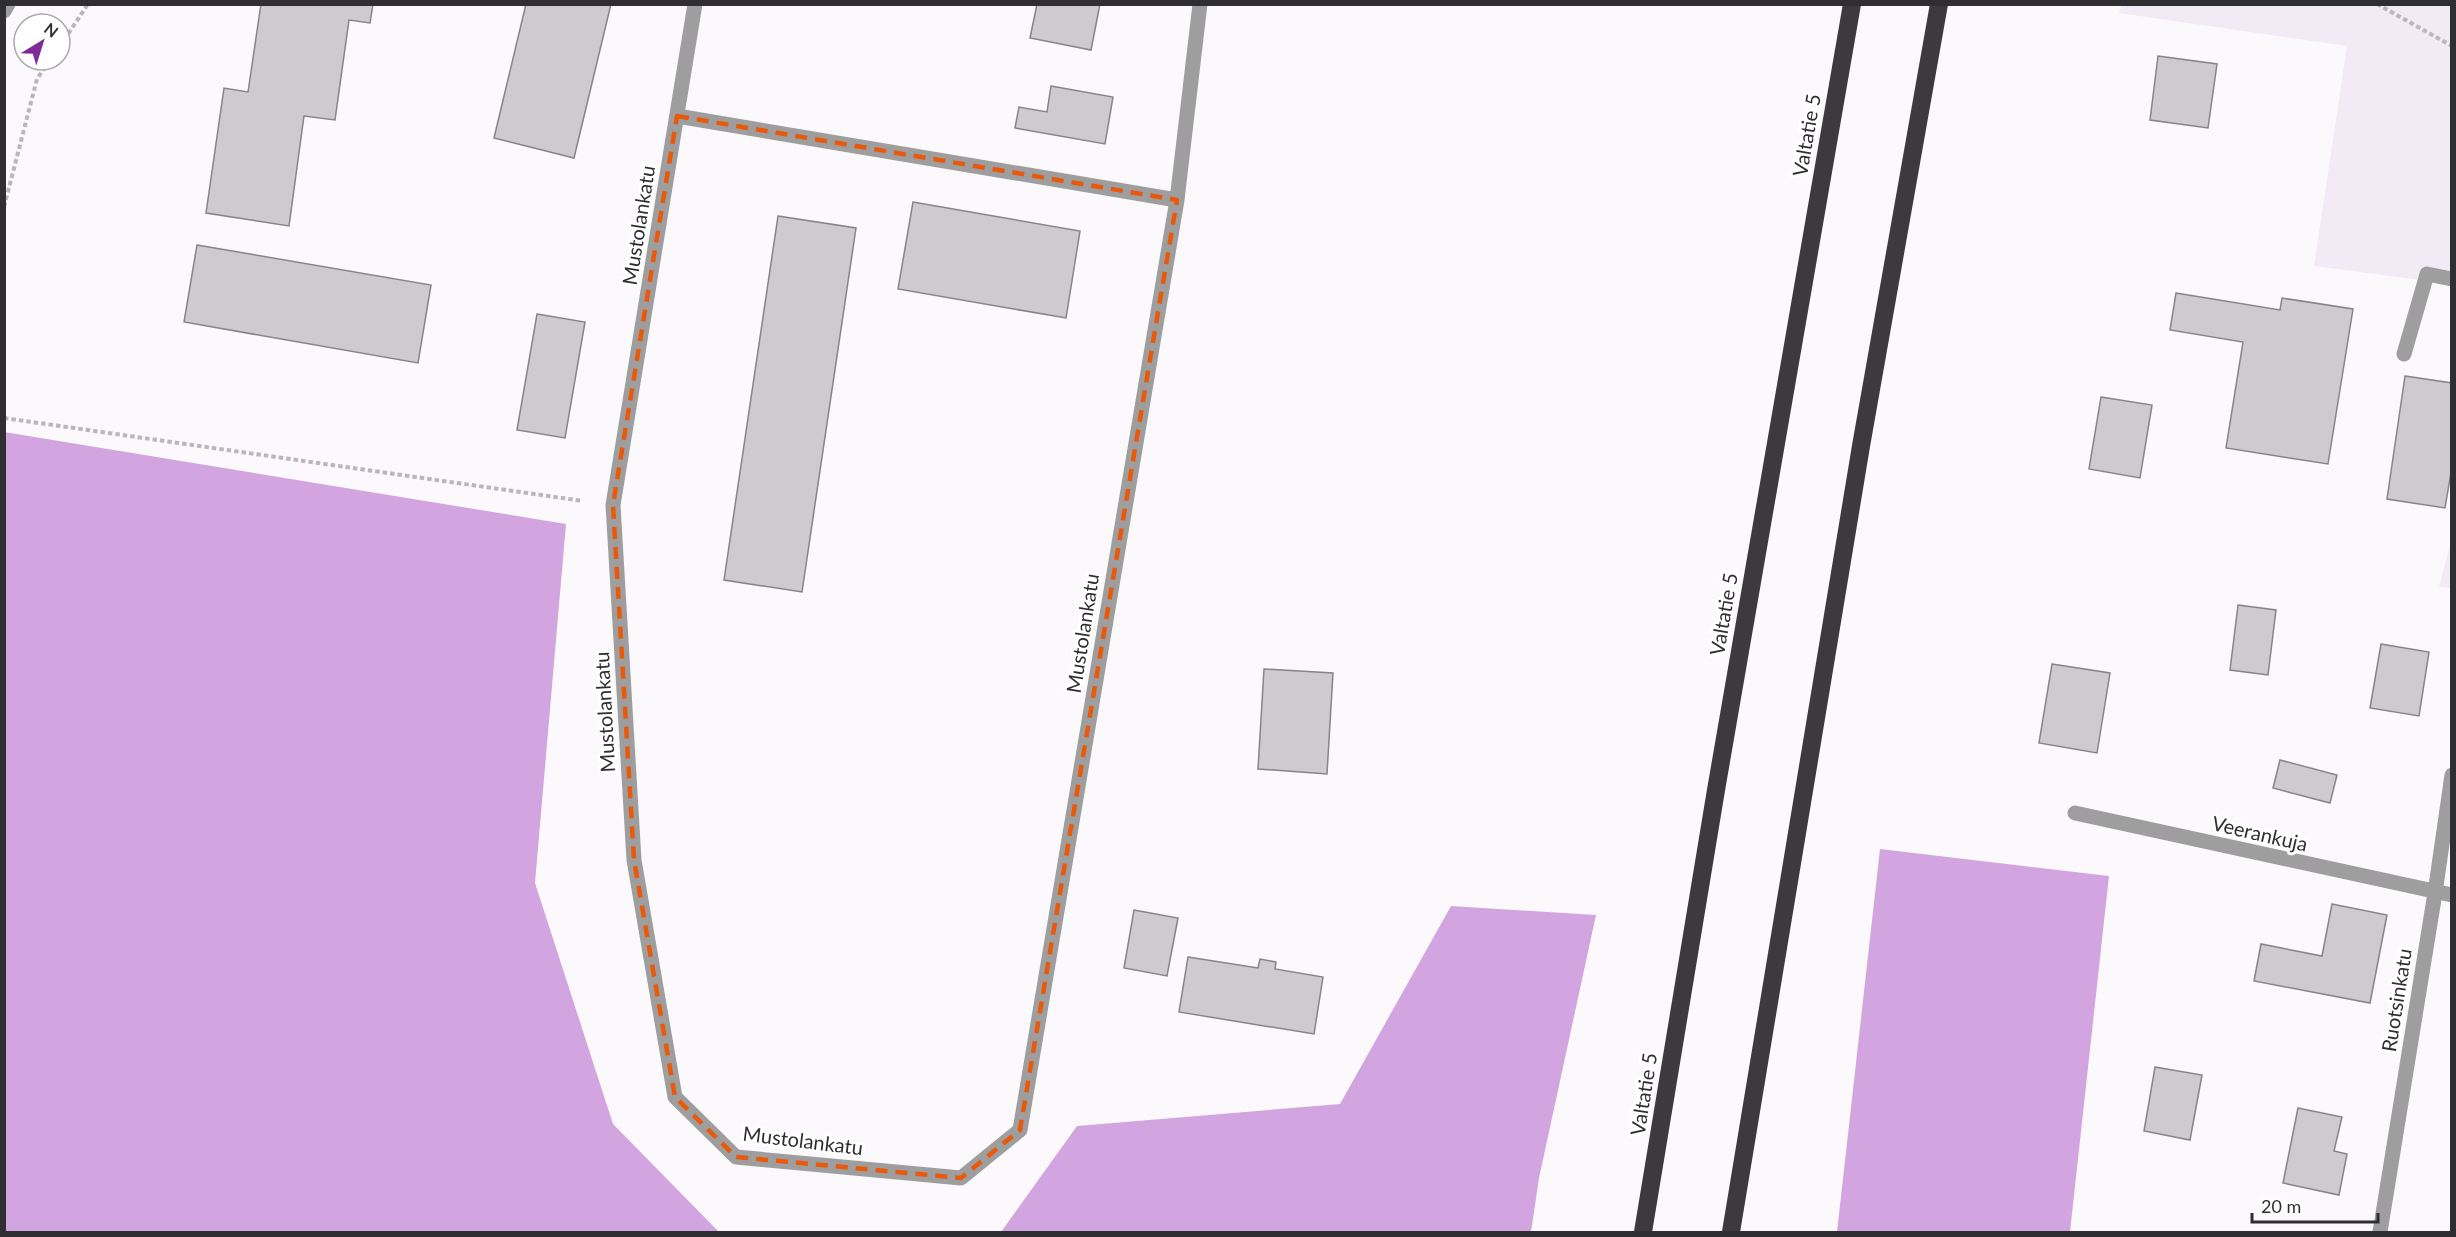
<svg xmlns="http://www.w3.org/2000/svg" width="2456" height="1237" font-family="Lato,sans-serif">
  <rect width="100%" height="100%" fill="#fcf9fc"/>
  <!-- built -->
  <path fill="#f2ebf5" d="M2122,4L2451,5V284L2314,266L2347,46L2119,13Z
    M2451,541L2452,588H2451L2439,587Z"/>
  <!-- forest -->
  <path fill="#d2a5e1" d="M4,432L566,524L535,883L613,1124L719,1232H5Z
    M1880,849L2109,876L2070,1232H1837Z
    M1451,906L1596,915L1539,1178L1531,1232H1001L1077,1126L1340,1104Z"/>
  <!-- building -->
  <path fill="#cdcbce" stroke="#868487" stroke-width="1.5" d="M261,4H373L370,23L349,20L335,120L304,116L289,226L206,213L224,88L248,92Z
    M526,4H611L574,158L494,138Z
    M1037,4H1100L1091,50L1030,38Z
    M2158,56L2217,64L2208,128L2150,120Z
    M1051,86L1113,97L1105,144L1015,128L1019,107L1047,112Z
    M913,202L1080,231L1066,318L898,289Z
    M778,216L856,228L802,592L724,580Z
    M197,245L431,285L418,363L184,322Z
    M2176,293L2280,310L2282,298L2353,309L2328,464L2226,448L2243,342L2170,330Z
    M537,314L585,322L565,438L517,430Z
    M2405,376L2452,383V467L2445,508L2387,499Z
    M2101,397L2152,405L2140,478L2089,469Z
    M2238,605L2276,610L2268,675L2230,670Z
    M2381,644L2429,652L2419,716L2370,708Z
    M2052,664L2110,673L2097,753L2039,743Z
    M1264,669L1333,673L1327,774L1258,769Z
    M2280,760L2337,775L2330,803L2273,788Z
    M2332,904L2387,915L2370,1003L2254,981L2261,944L2322,956Z
    M1134,910L1178,918L1167,976L1124,968Z
    M1188,957L1258,968L1260,959L1276,962L1275,969L1323,977L1314,1034L1179,1012Z
    M2155,1067L2202,1075L2190,1140L2144,1131Z
    M2298,1108L2342,1117L2334,1151L2347,1154L2339,1195L2283,1183Z"/>
  <g fill="none" stroke-linecap="round" stroke-linejoin="round">
    <!-- path -->
    <path stroke="#b9b7ba" stroke-width="4" stroke-dasharray="4.5 3" stroke-linecap="butt" d="M2377,4L2452,46
      M60,46L88,4
      M4,207L37,79L50,60
      M4,418L583,501"/>
    <!-- minor -->
    <path stroke="#9f9e9f" stroke-width="15" d="M695,4L613,505L634,860L675,1097L736,1157L961,1178L1020,1130L1177,200L1200,4
      M4,11L8,4
      M677,116L1177,200
      M2404,354L2427,274L2452,279
      M2075,813L2452,895
      M2380,1232L2435,893L2452,775"/>
    <!-- highway -->
    <path stroke="#3c3a3d" stroke-width="18" d="M1643,1232L1716,790L1852,4
      M1731,1232L1861,446L1939,4"/>
  </g>
  <!-- marked area -->
  <path fill="none" stroke="#e8590c" stroke-width="4.5" stroke-dasharray="12 8" stroke-linejoin="round" d="M677,116L1177,200L1020,1130L961,1178L736,1157L675,1097L634,860L613,505Z"/>
  <g text-anchor="middle" dominant-baseline="central" stroke-width="6" stroke-linejoin="round" paint-order="stroke">
    <!-- street labels -->
    <g font-size="20" fill="#2f2e30" stroke="#fff">
      <text transform="translate(1806 135) rotate(-80)">Valtatie 5</text>
      <text transform="translate(638 225) rotate(-81)">Mustolankatu</text>
      <text transform="translate(1723 614) rotate(-80)">Valtatie 5</text>
      <text transform="translate(1082 633) rotate(-81)">Mustolankatu</text>
      <text transform="translate(604 712) rotate(-93)">Mustolankatu</text>
      <text transform="translate(2260 833) rotate(13)">Veerankuja</text>
      <text transform="translate(2396 1000) rotate(-81)">Ruotsinkatu</text>
      <text transform="translate(1643 1094) rotate(-81)">Valtatie 5</text>
      <text transform="translate(803 1140) rotate(7)">Mustolankatu</text>
    </g>
  </g>
  <!-- border -->
  <rect width="2456" height="1237" fill="none" stroke="#2f2e30" stroke-width="12"/>
  <!-- north arrow -->
  <g transform="translate(42 42) rotate(38)"><circle r="28" fill="#ffffff" stroke="#acabac" stroke-width="1.5"/>
  <path d="M0-4.5L10 22L0 15L-10 22Z" fill="#802b99"/>
  <text y="-9" font-size="16" font-weight="bold" text-anchor="middle" fill="#2f2e30">N</text>
  </g>
  <!-- scale -->
  <path d="M2252 1213v9h126v-9" fill="none" stroke="#2f2e30" stroke-width="3"/>
  <text x="2261" y="1213" font-size="18" fill="#2f2e30" stroke="#ffffff" stroke-width="4.5" paint-order="stroke">20 m</text>
</svg>
